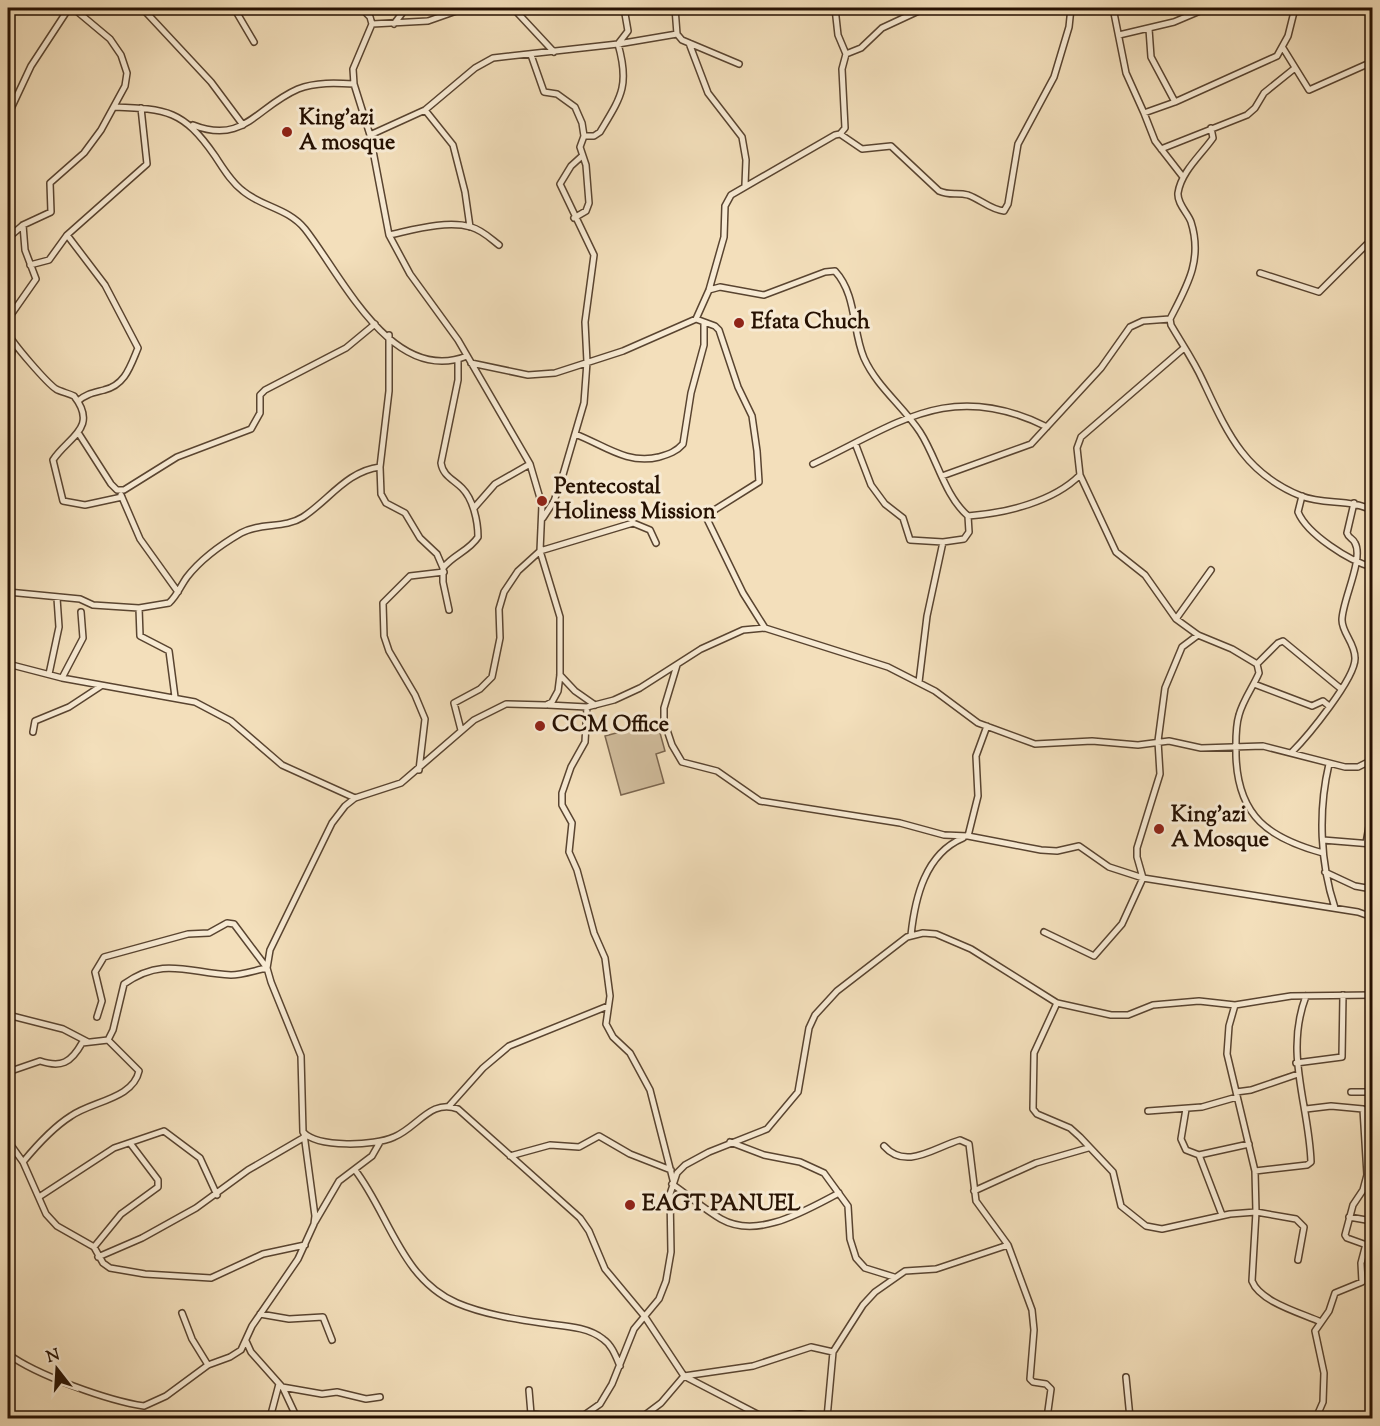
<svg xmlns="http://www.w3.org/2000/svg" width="1380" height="1426" font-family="'Sorts Mill Goudy',serif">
  <rect width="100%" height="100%" fill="#f3dfbb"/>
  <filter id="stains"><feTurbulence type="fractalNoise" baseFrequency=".00333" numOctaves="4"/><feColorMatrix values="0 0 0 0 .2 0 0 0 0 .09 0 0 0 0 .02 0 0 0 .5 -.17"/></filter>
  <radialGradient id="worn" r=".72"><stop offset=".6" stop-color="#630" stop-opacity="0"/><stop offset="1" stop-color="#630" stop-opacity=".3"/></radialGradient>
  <!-- green -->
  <path fill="#d0bc9c" stroke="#7b664f" stroke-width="1.5" d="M657,722L665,751L656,754L664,783L621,795L605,736Z"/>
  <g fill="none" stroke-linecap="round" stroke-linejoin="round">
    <defs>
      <path id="minor" d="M142,8L211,82L243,125
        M234,8L254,42
        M361,8L370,17L372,24L353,69L354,84L370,135L389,235L410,274L458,340L530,464L542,505L540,551L560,617V675L558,691L552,702L546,705L506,704L474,720L401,783L355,798L345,806L332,823L270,950L267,968L271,982L301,1056L303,1132C318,1148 374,1146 394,1137C417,1128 431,1098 458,1109L580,1218L589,1231L605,1269L645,1317L684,1376L763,1417L800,1414L828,1418
        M513,8L554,52
        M675,8L677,34L682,40L739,64
        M835,8L838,35L846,54
        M1113,8L1126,73L1144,113L1175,102L1277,56L1288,36L1295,8
        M372,24L428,21L465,8
        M394,24L406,8
        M1149,29L1151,57L1175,102
        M1119,35L1174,22L1207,8
        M689,43L708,93L742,137L746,160L745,185
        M1283,48L1309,90L1372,62
        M531,55L544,92L557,94L575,107L582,123L584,136L580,147L586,165L589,203L586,211L574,218
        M114,107C167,109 183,110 215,156C223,168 231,182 243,191C262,207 288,208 305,229C342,276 392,386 467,356
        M425,110L453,145L465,192L470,227
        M1144,113L1155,141L1183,177
        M8,115L31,66L69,8
        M193,125C244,145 256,107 298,89C316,82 336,83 354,84
        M1211,128L1213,138C1201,155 1181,172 1178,193C1177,204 1188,213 1191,222C1203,260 1187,286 1170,319L1171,325C1182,344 1194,361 1203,381C1227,432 1244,473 1301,496C1324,505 1350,499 1372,510
        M840,134L845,128L842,69L846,54L861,48L882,28L925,8
        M370,135L425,110L475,68L493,58L618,44L677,34
        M584,136H594L600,132C621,97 630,86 618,44L628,31L624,8
        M1161,149L1247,115L1255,108L1264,93L1295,68
        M67,235L105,285L138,348C130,367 125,385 104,390C93,393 86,394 78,401
        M389,235C413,230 446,220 471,227C482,230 490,238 499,245
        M8,238L23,225L51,212L50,183L84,153L101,130L125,86L127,73L121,55L110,39L73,8
        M30,265L49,260L67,235L147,164L141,108
        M1260,273L1319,292L1372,239
        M709,290L720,287L764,295L825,272L835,271C857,295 852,330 864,358C877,387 903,406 920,432C937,458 944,495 968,516C1006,513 1053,502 1080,475L1077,448L1081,437L1184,348
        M8,319L36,279L25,250L23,225
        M696,319L715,326L719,330L738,387L752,416L757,451L759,482L708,514L707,519L743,593L765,628
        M8,333C12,343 47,383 56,389C61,392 68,393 74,396C99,428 68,437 53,460L63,501L85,505L122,497
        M389,335V391L380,467L381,494L386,503L405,513L420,538L437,554L443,568V582L449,610
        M471,363L528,375L555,373L623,351L696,319L709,290L724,237L725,206L731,195L835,135L840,134L862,149L891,146L939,191C950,196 957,192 968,195C980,199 991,210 1004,211L1008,204L1018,144L1054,77L1069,27L1071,8
        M8,375L13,344
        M79,434L111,484L117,490H124L177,457L251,429L260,413V395L265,390L346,348L375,324
        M575,434C604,445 627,465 659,457C669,454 676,452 683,444L691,393L704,345V323
        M855,443L871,485L885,504L903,518L910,540L943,542L964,539L969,532L968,516
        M813,464C899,423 951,379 1047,427
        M1080,475L1116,552L1145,575L1176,619L1198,635L1232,649L1257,664L1259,673C1253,687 1243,700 1239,715C1235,728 1236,743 1236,756C1238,817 1269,838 1323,853
        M942,476L1031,444L1101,368L1130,327L1143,321L1170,319
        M121,495L140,539L178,592
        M1302,496L1298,512C1307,534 1349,561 1372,567
        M474,508L495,484L530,464
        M543,518L554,501L562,478L584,403L587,362L585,322L594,255L560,184L571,166L582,156
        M443,568C453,555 469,551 478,537C478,521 473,499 462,488C453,479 443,476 441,463L458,380V360
        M8,592L80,599L93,605L139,608L169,603C177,596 181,585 187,577C201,559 222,544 241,533C261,522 284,529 303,517C329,500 347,471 380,467
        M139,608L140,636L169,651L175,697
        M1176,619L1211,570
        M8,664L62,678L195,702L231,721L282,765L355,798
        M1257,664L1278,643L1283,641L1340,688
        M677,665L664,708V721L672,745L682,762L717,771L760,801L900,823L944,835L968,836L1041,850L1057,851L1079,846L1109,867L1143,878L1358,912L1372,917
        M49,674L59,627L57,598
        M560,675L575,691L595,705
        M62,678L83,638L81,612
        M919,682L927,616L943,542
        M1254,684L1312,706L1323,701L1329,706
        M548,705L587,707L614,700L640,688L701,649L743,630L765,628L888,667L935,691L978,723L1035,744L1092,741L1138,745L1169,741L1201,748L1263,746L1345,767H1358L1372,760
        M587,707L585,742L571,767L562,793V805L572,823L569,852L577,870L594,933L605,958L610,996L606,1024L613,1037L630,1053L650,1090L673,1180
        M461,730L454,703L480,689L492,677L500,638L499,609L504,592L518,571L540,551L633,523L650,530L656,543
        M33,732L35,721L69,707L101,686
        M1292,752C1307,737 1356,678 1355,658C1355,643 1342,633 1342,620C1342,601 1364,559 1355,543C1353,538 1349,539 1347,533L1354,503
        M1329,764C1318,811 1320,863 1335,908
        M419,770L425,719L415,695L389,651L384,636L383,603L410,576L444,572
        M968,836L978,796L976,756L987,726
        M1323,840L1372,844
        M1366,843L1372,810
        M1325,872L1355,886L1372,889
        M1044,932L1094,956L1122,924L1143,878L1137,857V848L1160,774L1158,741L1165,688L1182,647L1198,635
        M911,935C915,898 925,854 963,838
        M1057,1003L1034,1053L1033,1109L1037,1114L1070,1128L1080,1137L1113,1172L1121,1206L1146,1226L1162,1229L1230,1214L1256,1212L1296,1219L1304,1227L1298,1260
        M1235,1005L1229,1026L1227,1054L1255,1171L1256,1212L1252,1281C1260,1302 1301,1313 1321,1322
        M8,1015L63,1029L88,1042
        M1296,1063L1342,1057L1343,995
        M8,1072L40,1061C61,1068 71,1063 82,1043L108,1040L113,1030L124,984C163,956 189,973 231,975C242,975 256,970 267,968L234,924L227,923L209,933L188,934L104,957L95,972L102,1001L97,1017
        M1236,1092L1251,1090L1298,1074
        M1351,1092H1372
        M450,1105L483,1068L509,1046L608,1006
        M1186,1109L1181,1139L1186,1150L1199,1155L1249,1144
        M1306,1109L1331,1106L1363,1109L1367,1175L1363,1190L1353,1205L1345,1235L1347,1238L1372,1247
        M1148,1111L1202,1107L1237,1097
        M8,1141L23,1162L46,1214L57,1226L94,1247L103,1263L110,1268L145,1274L211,1278L263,1254L305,1245
        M730,1142L764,1155L800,1162L824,1173L848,1206L850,1239L856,1258L865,1268L894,1277
        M884,1146C906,1171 935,1147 960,1140L969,1144L976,1201L1008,1245L1032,1310L1034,1330L1030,1379L1033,1382L1046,1384L1051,1389L1047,1418
        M1199,1155L1222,1215
        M510,1156L550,1145L579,1147L599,1136L630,1154L671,1170
        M23,1162C37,1145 52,1128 71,1116C92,1101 133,1099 139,1071L108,1040
        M355,1170C389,1214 401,1279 457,1303C483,1314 514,1319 542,1323C561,1326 587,1326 603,1339C612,1345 616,1357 620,1366
        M1255,1171L1307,1165L1311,1162C1309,1104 1284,1054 1306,996
        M672,1184C688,1195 704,1209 721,1219C758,1240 806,1210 839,1193
        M974,1191L1036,1163L1088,1148
        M39,1197L114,1148L164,1131L200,1158L217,1195
        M1349,1217L1372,1221
        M315,1222L339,1181L372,1156L380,1142
        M94,1247L121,1214L158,1187V1180L130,1143
        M98,1257L142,1238L196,1208L248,1170L303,1138
        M182,1313L192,1339L208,1365
        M260,1314L289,1319L323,1317L332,1340
        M246,1341L251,1352L283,1388L297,1418
        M8,1354C36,1375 109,1401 144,1406L166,1396L208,1365L230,1357L241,1350L252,1326L298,1259L314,1224L315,1216L304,1134
        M1126,1377L1130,1418
        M282,1387L322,1394L337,1392L366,1399L380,1397
        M529,1390L531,1414L567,1418
        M270,1418L279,1384
        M580,1418L600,1404L612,1384L634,1329L659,1299L666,1281L671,1252L670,1194L677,1173L685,1165L709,1152L767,1129L798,1092L809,1028L815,1015L837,991L907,937L923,933L936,934L971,949L1057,1003L1111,1015H1128L1153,1005L1199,1001L1235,1005L1291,996L1372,995
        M641,1418L661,1403L684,1376L753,1366L811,1347L833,1352
        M827,1418L833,1352L863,1305L875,1292L905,1271L936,1269L1008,1245
        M1316,1418L1323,1402L1324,1373L1315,1331L1329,1311L1335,1293L1362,1282L1361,1263L1366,1244"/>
    </defs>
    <!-- minor casing -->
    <use href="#minor" stroke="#594430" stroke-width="8"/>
    <!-- minor -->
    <use href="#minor" stroke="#f7ead3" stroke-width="5"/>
  </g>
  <!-- markers -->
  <g fill="#8f2418" stroke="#f7ead3" stroke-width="2">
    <circle cx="287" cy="132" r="6"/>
    <circle cx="739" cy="323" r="6"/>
    <circle cx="542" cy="501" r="6"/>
    <circle cx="540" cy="726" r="6"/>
    <circle cx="1159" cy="829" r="6"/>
    <circle cx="630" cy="1205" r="6"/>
  </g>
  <g text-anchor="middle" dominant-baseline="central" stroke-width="6" stroke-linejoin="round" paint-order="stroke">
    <!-- poi labels -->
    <g font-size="22" font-weight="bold" fill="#261102" stroke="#f7ead3" text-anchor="start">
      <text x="299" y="119">King'azi<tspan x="299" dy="25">A mosque</tspan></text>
      <text x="751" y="323">Efata Chuch</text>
      <text x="554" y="488">Pentecostal<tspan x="554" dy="25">Holiness Mission</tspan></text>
      <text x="552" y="726">CCM Office</text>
      <text x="1171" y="816">King'azi<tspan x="1171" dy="25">A Mosque</tspan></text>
      <text x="642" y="1205">EAGT PANUEL</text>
    </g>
  </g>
  <!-- margin -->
  <rect width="1380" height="1426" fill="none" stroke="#f3dfbb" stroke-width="30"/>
  <rect x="9" y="9" width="1362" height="1408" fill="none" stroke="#261102" stroke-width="3"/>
  <rect x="15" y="15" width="1350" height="1396" fill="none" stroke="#261102" stroke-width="1.5"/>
  <!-- north arrow -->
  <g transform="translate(57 1369) rotate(343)" stroke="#f7ead3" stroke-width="4.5" paint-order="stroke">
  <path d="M0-4.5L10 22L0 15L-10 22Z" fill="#261102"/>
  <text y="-9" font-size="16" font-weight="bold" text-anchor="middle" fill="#261102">N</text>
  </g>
  <rect width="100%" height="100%" filter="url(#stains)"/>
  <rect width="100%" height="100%" fill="url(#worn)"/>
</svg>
